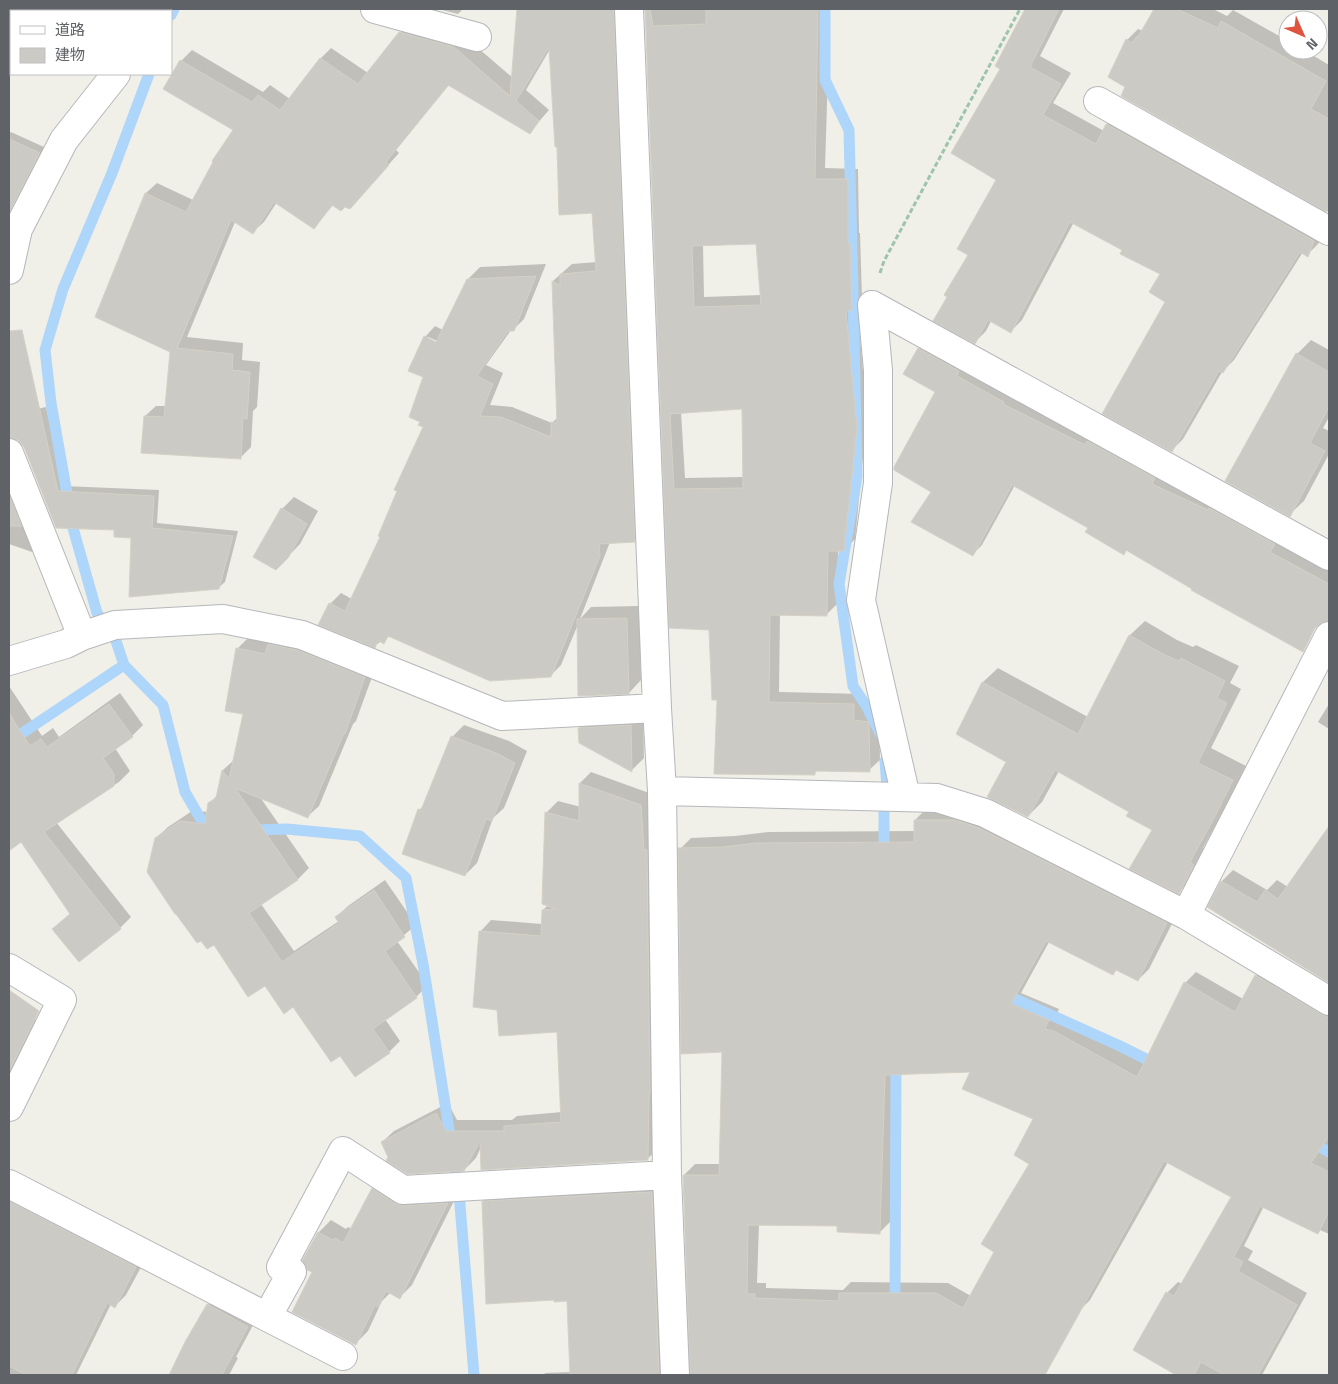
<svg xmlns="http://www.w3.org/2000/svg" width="1338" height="1384" font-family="'Titillium Web','Noto Sans JP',sans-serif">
  <rect width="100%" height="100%" fill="#f0efe8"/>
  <!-- shadow -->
  <path fill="#0003" fill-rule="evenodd" d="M438,9H463L458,14Z
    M519,9H624L645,530L634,540L610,542L580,619L591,607L639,606L641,680L629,693L579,622L561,665L550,676L390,635L384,642L381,641L375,646L330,604L341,593L352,599L382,537L425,427V337L435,326L443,330L469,278L480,267L546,264L524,319L513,330H511L486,365L503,373L490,405L512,407L552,423L558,417L553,281L572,264L597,262L594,211L559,146L550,49L526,90L549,110L530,132L449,85L396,150L399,153L350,208L334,204L314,228L277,202L264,222L253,232L235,222L187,337L243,343L242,360L260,362L257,407L253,411L251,447L240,458L145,416L156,406H167L172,351L96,316L146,193L157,183L193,200L234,130L181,61L192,50L263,92L270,85L290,99L320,59L331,48L368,73L400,33L411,22L464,36L513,78ZM428,337L442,343L441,345L428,339Z
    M646,9H830L825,168L858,169L859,233H860L862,298L857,303L867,417L855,539L844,550H838L837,604L826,615L780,614L779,692L864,694V710L879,711L880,760L869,770H818L814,774L718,698L710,628L671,627ZM757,243L761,295L704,297L703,245ZM743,408L744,477L685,478L681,412Z
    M1026,9H1064L1040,56L1071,73L1053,103L1104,131L1107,124L1118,113L1326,230L1318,244L1307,255L1303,252L1234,360L1222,372L1183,439L1172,450L1167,301L1161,274L1123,249L1074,222L1022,320L1011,331L991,321L986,331L975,342L970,255L998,180L1002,68L996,65Z
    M1155,9H1213L1227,16L1233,10L1288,41V50H1304L1329,65V212L1122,95L1127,87V40L1138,29L1143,31Z
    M11,132L44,147L19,197L13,202L9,198V134Z
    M929,339L1329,569V597L1308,638L1193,588L1127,550L1124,553L1089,528L1015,485L982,545L972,555L932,491L937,391L919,349Z
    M1311,340L1329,350V417L1323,428L1329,431V454L1304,501L1289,515L1297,354Z
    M46,407L63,486L159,490L157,523L238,531L225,582L218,588L132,537L115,529L57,527L19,413Z
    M9,459L42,542L32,552L9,544Z
    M294,497L318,511L300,544L276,569L282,509Z
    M1145,621L1177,640L1193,647L1196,645L1239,666L1230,683L1241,689L1211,748L1246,766L1227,805L1203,848L1207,850L1193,878L1179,892L1153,829L1131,811L1059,771L1042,802L1028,816L1007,761L958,734L983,682L998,668L1088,717L1130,635Z
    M248,638L376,666L356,721L353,724L319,806L307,817L260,797L309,868L298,879L261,904L294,951L339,921L336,917L348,906L385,880L416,925L397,941L428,985L416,997L385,1019L400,1041L389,1052L340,1054L294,1006L214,943L156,838L168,827L192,811L208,812L209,803L218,795L223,770L235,759L244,713L237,649Z
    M9,686L42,736L53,728L59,737L120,693L143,725L132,736L115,748L130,771L119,782L56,822L131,917L120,928L79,961L53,929L71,913L22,840L9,849Z
    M1329,704V729L1318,722Z
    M643,713L644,758L632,770L580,728L592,716Z
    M464,725L509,741L527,751L504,808L493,818L477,863L465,875L419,810L425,804L452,737Z
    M591,772L652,794L659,1148L647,1159L481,1147L476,1158L464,1170L390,1157L382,1142L394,1131L448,1103L457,1120H512L517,1116L562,1112L558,1030L498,1008L480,932L491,920L542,924L543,910L548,905L543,903L547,812L558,801L581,807L580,783Z
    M926,809H966L1178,912L1149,969L1138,980L1117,969L1049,942L1021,993L1059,1009L1055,1018L1065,1020L1145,1064L1185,983L1196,972L1243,999L1256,976L1267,965L1329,1002V1234L1320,1230L1318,1232L1264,1206L1244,1246L1253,1251L1248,1260L1307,1293L1262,1375H1194L1138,1344L1167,1293L1178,1282L1183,1284L1233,1196L1168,1162L1090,1300L1079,1311L1057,1326L1027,1375H692L684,1175L695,1164H721L723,1051L680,849L691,838L735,836L768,832L915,831V820ZM971,1071L1035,1118L1031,1163L995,1252L971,1296L948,1283L851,1282L843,1290L766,1288V1283H757L759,1224L839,1225L879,1233L890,1222L896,1073Z
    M1329,831V981L1209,907L1222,881L1233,870L1267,890L1277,880L1288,887L1323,837Z
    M9,999L38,1022L9,1083Z
    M385,1177L459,1191L412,1285L400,1297L391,1292L382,1301L368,1331L356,1343L314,1272L319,1232L331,1220L346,1229L348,1227L352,1229L373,1189Z
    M663,1181L676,1375H544L545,1373L571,1372L569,1300L483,1202L494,1191Z
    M9,1183L147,1256L126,1295L115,1306L111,1304L76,1375H9Z
    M220,1293L259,1314L236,1357L238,1358L229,1375H171L186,1343L208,1305Z"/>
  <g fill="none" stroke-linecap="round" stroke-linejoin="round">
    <!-- stream -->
    <path stroke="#aed5fa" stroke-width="11" d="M825,9V80L849,130L853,289L857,476L839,584L853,686L867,707L880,733
      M171,15L174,9
      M149,74L112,173L63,289L45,350L51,403L73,528L97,613L115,638L124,665L163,705L185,792L200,818L219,828
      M9,742L124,665
      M250,830L287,829L360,836L406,878L423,964L459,1193L474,1375
      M884,857V808L887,787L885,761
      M1000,992L1120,1046L1158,1065
      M1309,1141L1329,1152
      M895,1309L896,1060"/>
  </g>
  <!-- building -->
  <path fill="#cccac4" stroke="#d5d1c6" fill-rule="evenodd" d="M517,9H614L635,542L599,544L600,556L551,677L490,681L388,636L384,644L378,640L375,648L318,625L329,603L345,611L380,537L378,536L397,491L394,490L423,427L418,425L420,422L409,417L423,377L408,371L424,336L436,342L467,279L536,276L514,331H508L477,376L493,384L480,416L501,417L551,437V422L557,423L552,281L560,285V274L596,271L592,213L559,215L557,147H555L549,47L516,101L539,121L530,134L448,85L386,162L389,165L350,209L345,207L341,211L332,205L314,229L274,202L253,234L231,220L177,348L233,354L232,370L250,372L247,419L243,418L241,459L141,453L144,416L164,417L170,352L95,317L145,193L186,212L213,162L212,161L233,130L163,89L180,60L252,102L258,95L280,110L320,58L358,84L399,32L454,47L510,96Z
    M645,9H650L653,26L706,24V9H818L815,179H848V243H850L852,310L846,311L857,428L844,551H828L827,616L770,615L769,702L854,704V720L869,722L870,772L815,771V775L714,774L717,700H712L709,630L669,628ZM756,244L761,305L694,307L692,246ZM742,409L743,488L674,489L670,414Z
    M1025,9H1059L1030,67L1061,84L1043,115L1096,144L1106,124L1314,241L1308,257L1300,252L1223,373L1219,371L1172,452L1102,414L1165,302L1149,292L1160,274L1120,254L1122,250L1070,222L1011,333L988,320L975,344L933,321L947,297L944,295L968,255L957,249L996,180L951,153L1000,69L995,66Z
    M1154,9H1177L1218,28L1221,21L1326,81L1311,109L1329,119V204L1326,212L1121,96L1125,87L1108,77L1126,39L1132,43L1137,36L1138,37Z
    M9,139L40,153L9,213Z
    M22,330L58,491L154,496L152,528L233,536L219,589L129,597L131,538L114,537V530L56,528L24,447L18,440L9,438V331Z
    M918,348L959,371L957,376L1004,402L1003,404L1085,445L1087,441L1155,478L1152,484L1208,510L1209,508L1275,544L1270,552L1329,584V621L1321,623L1315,628L1303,652L1191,590L1192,589L1126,550L1124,555L1085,532L1088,528L1012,485L973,556L911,522L931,492L894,470V467L935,392L903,374Z
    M1296,353L1329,372V407L1310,443L1325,451L1290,517L1225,481Z
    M9,495L22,526H9Z
    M281,508L307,524L288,558L276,570L253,557Z
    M627,618L629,694L578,696L577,619Z
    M1129,635L1163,654L1179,661L1181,658L1225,681L1217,698L1227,703L1198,763L1233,780L1213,820L1190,862L1194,865L1179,894L1129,869L1152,830L1126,816L1129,812L1055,770L1028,817L987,797L1006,762L956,734L982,682L1078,734Z
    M268,644L297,650L365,677L345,734L344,733L308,818L235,788L298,880L249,913L282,962L339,923L335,917L374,890L405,937L385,951L417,998L373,1029L390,1053L355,1077L340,1056L331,1062L293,1007L284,1014L265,986L248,997L214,945L207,949L201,941L197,943L176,914H175L147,872L155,838L180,821L205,824L208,803L216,798L222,770L229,779L243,714L225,711L236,648L265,654Z
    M109,704L133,737L103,758L114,774V786L44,832L121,929L79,962L52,929L70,914L21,842L9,851V713L30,746L41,739L47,747Z
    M631,725L632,772L579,743L578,728Z
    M451,736L496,753L515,763L492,821L486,819L465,876L402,854L418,809L421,810Z
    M579,783L641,805L644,850H647L650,1094H649L648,1160L481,1170L480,1141L464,1171L407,1174L386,1161L388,1157L381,1142L436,1113L446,1131H504V1126L561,1122L557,1032L499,1036L497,1010L473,1007L479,931L541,936L542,910L556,909L542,904L545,812L579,821Z
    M914,820H955L979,828L1167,923L1138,981L1116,970L1113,975L1046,941L1011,1004L1049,1020L1045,1029L1054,1031L1137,1077L1184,982L1235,1012L1255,975L1321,1014L1329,1017V1136L1311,1163L1329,1172V1211L1318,1234L1260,1206L1234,1257L1243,1262L1238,1271L1297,1305L1258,1375H1224L1201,1362L1194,1375H1176L1133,1350L1166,1292L1174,1296L1231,1197L1164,1161L1045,1375H690L683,1175H719L722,1052L681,1054L678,848L723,847L756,843L914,842ZM970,1072L962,1089L1033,1119L1014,1155L1029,1164L981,1244L994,1252L963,1308L936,1293H839V1301L755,1298V1294H747L748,1225L837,1226V1232L880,1234L885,1075Z
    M1329,826V983L1207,907L1221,881L1257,902L1265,890L1278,899Z
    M9,990L39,1011L9,1072Z
    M372,1188L394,1203L403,1206L448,1203L400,1299L386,1291L378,1307L375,1305L356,1345L292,1312L312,1272L307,1270L302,1261L318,1232L333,1240L335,1238L343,1243Z
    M652,1192L659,1375H570L567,1301L554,1302V1300L486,1304L482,1201Z
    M9,1201L136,1267L115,1308L107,1303L72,1375H26L9,1366Z
    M207,1304L248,1327L222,1375H169L185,1342Z"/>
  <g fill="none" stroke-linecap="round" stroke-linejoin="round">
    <defs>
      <path id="minor" d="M375,9L477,37
        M629,9L657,708L662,791L667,1175L675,1375
        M156,11L157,9
        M1098,101L1329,231
        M9,270L18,229L64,140L116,74
        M872,305L1329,556
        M872,305L878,370V483L861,600L906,797
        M9,453L82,636
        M9,661L66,644L82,636L115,625L223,619L302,635L502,716L657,708
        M662,791L937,798L985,813L1186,915L1329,1001
        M1186,915L1329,636
        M9,968L62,1000L9,1107
        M9,1184L343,1356
        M267,1317L292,1272L281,1267L343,1151L403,1190L667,1175"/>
    </defs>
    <!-- minor casing -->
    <use href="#minor" stroke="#b5b7bb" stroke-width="30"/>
    <!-- path -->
    <path stroke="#9ec4ab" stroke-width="3" stroke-dasharray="5 2.5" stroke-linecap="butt" d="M880,273L884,261L1020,9"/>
    <!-- minor -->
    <use href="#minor" stroke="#fff" stroke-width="28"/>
  </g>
  <!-- border -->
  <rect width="1338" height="1384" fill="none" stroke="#5f6267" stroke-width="20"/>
  <!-- legend -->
  <rect x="10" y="10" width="162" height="65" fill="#ffffff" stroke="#bfc0c2"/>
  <rect x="20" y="26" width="25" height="8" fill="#ffffff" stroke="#bfc0c2"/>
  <text x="55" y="35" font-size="15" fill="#5f6267">道路</text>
  <rect x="20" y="48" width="25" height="15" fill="#cccac4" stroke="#bfc0c2"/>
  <text x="55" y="60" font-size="15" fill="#5f6267">建物</text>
  <!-- north arrow -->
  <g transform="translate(1303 35) rotate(135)"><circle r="24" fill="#ffffff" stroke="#bfc0c2"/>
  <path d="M0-4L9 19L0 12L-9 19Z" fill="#df543f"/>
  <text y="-8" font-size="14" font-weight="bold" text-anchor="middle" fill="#5f6267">N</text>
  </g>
</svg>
